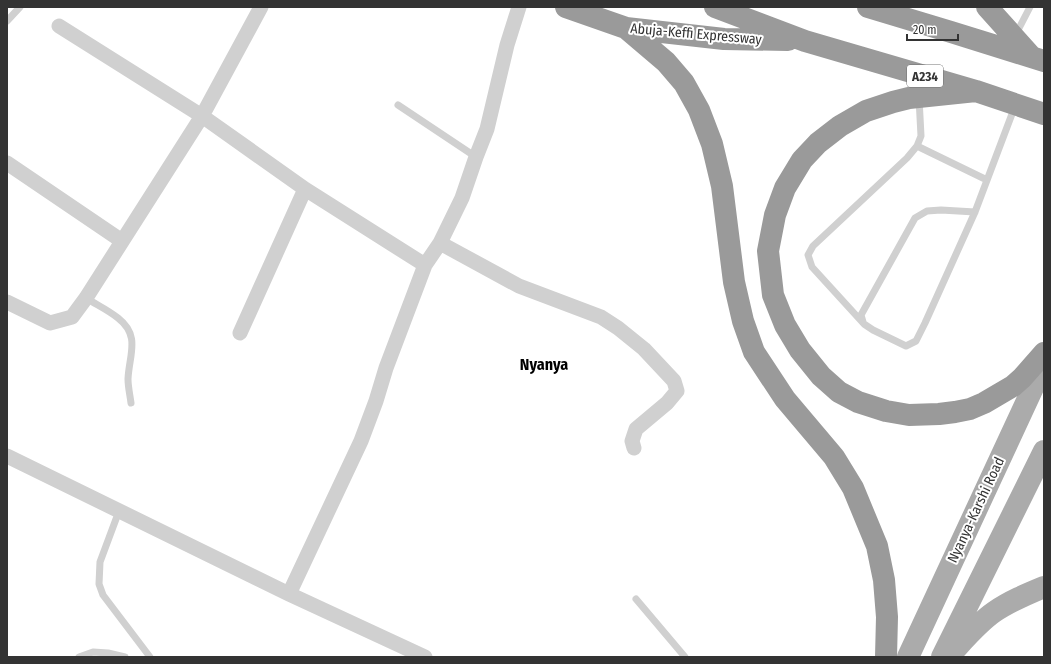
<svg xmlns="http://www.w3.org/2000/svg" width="1051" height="664" font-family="'Fira Sans Condensed',sans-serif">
  <rect width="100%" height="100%" fill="#fff"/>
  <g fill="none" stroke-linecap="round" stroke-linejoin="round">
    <!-- lane -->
    <path stroke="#d0d0d0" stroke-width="7" d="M7,21L20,7
      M1016,34L1030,7
      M919,98L921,136L917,146L907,158L813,246L808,255L812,267L864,324L873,330L906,346L916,341L925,323L975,212L1015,106
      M398,105L476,157
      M917,146L987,180
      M86,298C97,305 108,310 118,318C141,336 129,355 128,379C128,387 130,395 131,403
      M863,322L861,315L915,218L927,211L941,210L975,212
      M119,511L100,562L99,584L103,595L150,657
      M636,599L685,657
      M79,657L93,652L108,653L125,657"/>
    <!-- street -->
    <path stroke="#d0d0d0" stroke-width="15" d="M59,26L202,116L305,189L425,265
      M7,163L122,241
      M440,243L519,286L601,317L618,328L644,349L674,381L677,391L667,403L636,429L632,441L634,448
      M7,302L50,323L72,317L86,298L202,116L261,7
      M240,333L305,189
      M7,456L289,594L425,657
      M289,594L361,441L376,401L386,368L425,265L440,243L462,198L476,157L487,129L507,45L519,7"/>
    <!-- primary -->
    <path stroke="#ababab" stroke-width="22" d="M950,655C964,640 978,623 994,612C1010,601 1027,594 1044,587
      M908,657L1044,364
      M942,657L1044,451"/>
    <!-- highway -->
    <path stroke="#9a9a9a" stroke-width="22" d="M566,7L626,28L724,39L788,40
      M715,7L805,41L976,91L1044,114
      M868,7L951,32L1044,61
      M987,7L1030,55
      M626,28L666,62L684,83L699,110L712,144L722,186L734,282L743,321L754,352L785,399L834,457L853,488L877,546L884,580L887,617L886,657
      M976,91L909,98L893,102L866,111L840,126L818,143L802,160L785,188L775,215L768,251L773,295L785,325L800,350L821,376L839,392L858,402L886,411L909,415L939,414L955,412L970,409L984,403L1013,386L1022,378L1044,353"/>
  </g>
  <g text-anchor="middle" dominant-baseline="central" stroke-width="4" stroke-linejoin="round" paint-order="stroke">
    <!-- shield labels -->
    <rect fill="#fff" stroke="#707070" stroke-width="1" x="907" y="65" width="36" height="22" rx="3"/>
    <g font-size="13" font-weight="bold" fill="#333">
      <text x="925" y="76">A234</text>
    </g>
    <!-- street labels -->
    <g font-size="14" fill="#333" stroke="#fff">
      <text transform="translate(696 34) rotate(5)">Abuja-Keffi Expressway</text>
      <text transform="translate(976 510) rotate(-65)">Nyanya-Karshi Road</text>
    </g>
    <!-- quarter labels -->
    <g font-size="16" font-weight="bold" fill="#000" stroke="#fff">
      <text x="544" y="364">Nyanya</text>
    </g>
  </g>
  <!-- border -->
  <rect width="1051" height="664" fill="none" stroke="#333333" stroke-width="16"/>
  <!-- scale -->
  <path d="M907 34v6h51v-6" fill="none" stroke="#333333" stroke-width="2"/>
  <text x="913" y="34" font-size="12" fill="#333333" stroke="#ffffff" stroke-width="3" paint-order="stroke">20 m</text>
</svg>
